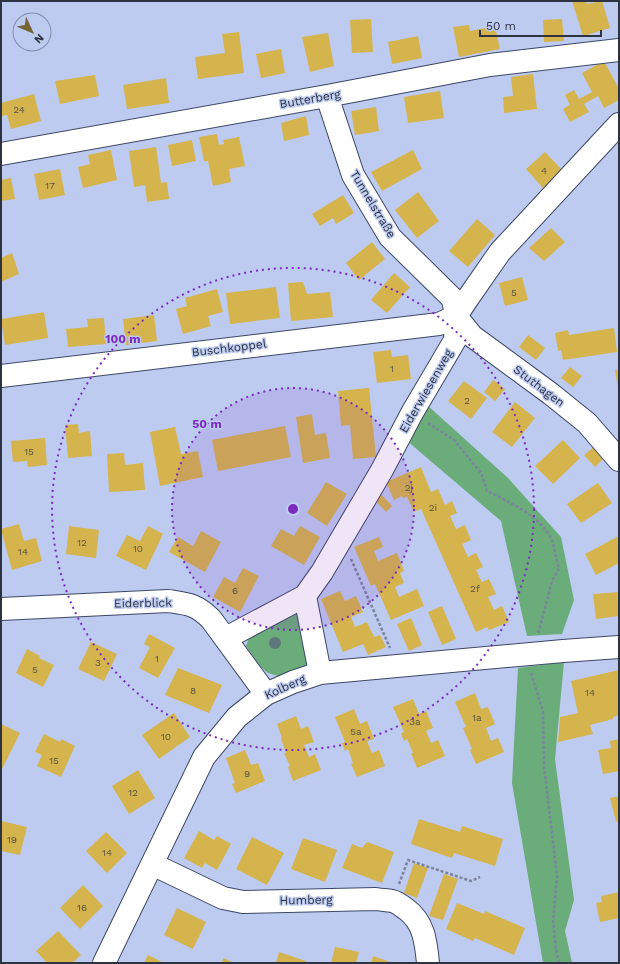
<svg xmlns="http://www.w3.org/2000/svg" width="620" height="964" font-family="'Work Sans',sans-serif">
  <rect width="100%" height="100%" fill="#becbf1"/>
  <!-- green -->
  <path fill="#6aac7a" d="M427,405L508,478L561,537L574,600L562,634L527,636L501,521L406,440Z
    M303,608L310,660L306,666L278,676L268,673L261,667L246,646L250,635Z
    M564,662L555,759L574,900L565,931L572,963H543L512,783L518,668Z"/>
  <!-- building -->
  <path fill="#d5b34d" d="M572,1H586L587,4L602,1L610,28L583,36Z
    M371,19L373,52L352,53L350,20Z
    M562,19L564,41L544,42L543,20Z
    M469,25L470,31L495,26L500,49L459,57L453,27Z
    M239,32L244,73L198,79L195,57L225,53L222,34Z
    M328,33L334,66L310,72L302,37Z
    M418,36L422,58L392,64L388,42Z
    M281,49L285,73L261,78L256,54Z
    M604,61L619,89V100L604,108L598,96L584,104L589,112L570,122L563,109L570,105L565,95L574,90L579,99L592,92L582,73Z
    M533,74L537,109L504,113L503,97L513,96L511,77Z
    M95,75L99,96L60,104L55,81Z
    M166,78L169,103L127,109L123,85Z
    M440,91L444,118L408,123L404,97Z
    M34,94L41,121L11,129L7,115L1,116V103Z
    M376,107L379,131L355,135L351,111Z
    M306,116L309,135L284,141L281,123Z
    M217,134L219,145L224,144L223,140L239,137L245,166L229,169L231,182L213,186L208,161H204L199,137Z
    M192,140L196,161L172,166L168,145Z
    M156,147L161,183L167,182L169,199L147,202L145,185L134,187L129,151Z
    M111,150L117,180L83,188L78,167L90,164L88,155Z
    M413,150L422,169L382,191L371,172Z
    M545,152L562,170L543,188L526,169Z
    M60,169L65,195L39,200L34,174Z
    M11,178L15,199L1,201V180Z
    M418,192L439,221L417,238L395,210Z
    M343,195L354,213L336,224L333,218L320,226L312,214Z
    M477,219L495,235L468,267L449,251Z
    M551,228L565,242L544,261L529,248Z
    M372,242L385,259L359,280L346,263Z
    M12,253L19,274L1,282V258Z
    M394,273L410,287L387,313L371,300Z
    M522,277L528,300L505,306L499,283Z
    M303,282L307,294L330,292L333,317L291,321L288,283Z
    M276,287L280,318L230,324L226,293Z
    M217,289L223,312L208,316L211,326L183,334L176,309L187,306L185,298Z
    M44,312L48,338L5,345L1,319Z
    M154,315L157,341L126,345L123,319Z
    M104,318L106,344L68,347L66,329L88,327L87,319Z
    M614,328L617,352L563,360L561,350L558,351L555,333L568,330L569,335Z
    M528,335L545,348L536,360L519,347Z
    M391,350L392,357L408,355L411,379L377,383L373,352Z
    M570,367L582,376L573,387L561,378Z
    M615,370H619V389H618Z
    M493,380L505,389L495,401L484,392Z
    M464,381L487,398L471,419L448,401Z
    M369,388L376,457L353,459L350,425L341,426L338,391Z
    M515,402L535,418L512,447L492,432Z
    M312,414L315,435L326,433L330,458L303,463L296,417Z
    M78,424L79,433L90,431L92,456L68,458L65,425Z
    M285,426L291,457L218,471L212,440Z
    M175,427L181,454L198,451L203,477L160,486L150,432Z
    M45,438L47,465L28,467L27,461L13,462L11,441Z
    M563,440L580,458L553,484L535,466Z
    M594,447L604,458L595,467L584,455Z
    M124,453L125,465L143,463L145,490L109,492L107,454Z
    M421,467L431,492L438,489L445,505L452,501L457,513L450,516L456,529L465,525L471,540L462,544L468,557L476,553L483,567L476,570L482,582L489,579L496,594L488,597L494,610L502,606L509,622L489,630L487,627L476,632L421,509L414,512L407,497L403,498L402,496L394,500L386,482Z
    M326,482L347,494L327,526L307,513Z
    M598,483L612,503L581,523L567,504Z
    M377,490L392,506L386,512L372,497Z
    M19,524L24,541L36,538L42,561L12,570L1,529Z
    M69,526L99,530L96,558L66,554Z
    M148,526L163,534L146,570L116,556L127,535L140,541Z
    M300,526L320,537L304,565L271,546L281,529L294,536Z
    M201,531L221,542L205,572L169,552L178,537L193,546Z
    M619,536V563L596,575L585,554Z
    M379,537L383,547L374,551L378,561L397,553L404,571L400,573L404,583L395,587L399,597L417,589L424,606L391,620L375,584L371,586L354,547Z
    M243,568L259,576L240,612L213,597L224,577L235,583Z
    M340,591L345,601L356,596L363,612L351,617L355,627L367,622L374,637L380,635L386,647L368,655L363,644L343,652L321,599Z
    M619,592V616L596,619L593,594Z
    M442,606L456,639L442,645L428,612Z
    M411,618L422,645L409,651L397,624Z
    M149,634L175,648L158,678L139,668L150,647L144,644Z
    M91,642L117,654L104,681L78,669Z
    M27,649L40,656L39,658L54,665L43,687L16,673Z
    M178,668L222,685L209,713L165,695Z
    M619,670V715L613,717V719L590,725L593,734L558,742L560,717L578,713L571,681Z
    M475,693L481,709L488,707L495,724L486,728L491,741L498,738L504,752L476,764L470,750L472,749L463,728L466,727L455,702Z
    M413,699L419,714L426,711L433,728L426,731L431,743L438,740L445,756L417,768L411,753H413L407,739L404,741L401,733L404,732L393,707Z
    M354,709L360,724L367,721L374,739L367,741L372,753L379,750L385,766L357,777L351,764L353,763L348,749L345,751L342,743L345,742L335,717Z
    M174,713L190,737L159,759L142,735Z
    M296,716L301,729L308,726L314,742L304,745L309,757L315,754L321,770L293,781L288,767L290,766L284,753H286L281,739L282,738L277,724Z
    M1,724L20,733L1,771Z
    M44,734L60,742L61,739L75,746L61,777L37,766L42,755L35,752Z
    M619,739V771L603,774L598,750L611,748L610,741Z
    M245,750L251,765L258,763L265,781L236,793L232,784L235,783L226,758Z
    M138,770L155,798L129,814L112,786Z
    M619,796V821L616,822L610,798Z
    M419,819L460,832L462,826L503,839L495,866L454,853L452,858L411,844Z
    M1,821L27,827L20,855L1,851Z
    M199,831L214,840L217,836L231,844L217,870L205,863L202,868L184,858Z
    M106,832L127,853L107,873L86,851Z
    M252,837L284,853L267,885L236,869Z
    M303,838L337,850L325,882L291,869Z
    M367,842L394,852L382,883L342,868L352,844L362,848Z
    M414,863L428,868L417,898L404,893Z
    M444,874L458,879L443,920L429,916Z
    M83,885L103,906L80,929L60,908Z
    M619,892V918L600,922L596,903L602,902L601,896Z
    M457,903L484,914L485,911L525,928L514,955L475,938L473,941L446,929Z
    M177,908L206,922L193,949L164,935Z
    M58,931L81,955L72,963H47L36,951Z
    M335,947L359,952L356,963H331Z
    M279,952L306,961L305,963H276Z
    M148,955L164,963H144Z
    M373,956L393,963H371Z
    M223,958L235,963H222Z"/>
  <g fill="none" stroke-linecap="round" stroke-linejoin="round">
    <defs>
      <path id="minor" d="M327,96L353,175L390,237L453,299L456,316L472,336L551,394L587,423L619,460
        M1,154L327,96L490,65L619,50
        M1,376L439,324L456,316
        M305,596L322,572L382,470L412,413L455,340L456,316L468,298L500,252L619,124
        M1,609L168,601C188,604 196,604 211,619L266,694
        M226,638L305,596L320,673
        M152,864L223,898L243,902L376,899C381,900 387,900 392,901C397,902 402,906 406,909C424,922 426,942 428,963
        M104,963L204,757L237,717L266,694L293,682L320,673L563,651L619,647"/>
    </defs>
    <!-- minor casing -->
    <use href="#minor" stroke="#3d4766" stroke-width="24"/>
    <!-- path -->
    <path stroke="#7b849f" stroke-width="2.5" stroke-dasharray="3 2" stroke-linecap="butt" d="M428,423L454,440L481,473L487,491C509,502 539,515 551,538C554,544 556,560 559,568L552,581L538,634
      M351,559L390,648
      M531,673L543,711L544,766L557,876L553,921L556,950L559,963
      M399,884L408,860L471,881L480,877"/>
    <!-- minor -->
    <use href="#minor" stroke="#fff" stroke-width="22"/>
  </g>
  <!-- trees -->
  <circle fill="#5d777b" cx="275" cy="643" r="6"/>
  <!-- distance rings -->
  <circle cx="293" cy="509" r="121" fill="#7b2cbf" fill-opacity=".12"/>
  <g fill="none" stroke="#7b2cbf" stroke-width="2" stroke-dasharray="2 4">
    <circle cx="293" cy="509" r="121"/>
    <circle cx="293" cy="509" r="241"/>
  </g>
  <g text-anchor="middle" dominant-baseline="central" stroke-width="3" stroke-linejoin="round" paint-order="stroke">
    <!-- number labels -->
    <g font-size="10" fill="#585345">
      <text x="19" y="109">24</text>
      <text x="544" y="170">4</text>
      <text x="50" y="185">17</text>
      <text x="514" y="292">5</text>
      <text x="392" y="368">1</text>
      <text x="467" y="400">2</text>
      <text x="29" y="451">15</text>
      <text x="409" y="487">2j</text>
      <text x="433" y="507">2i</text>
      <text x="82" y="542">12</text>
      <text x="138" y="548">10</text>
      <text x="23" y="551">14</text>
      <text x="475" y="588">2f</text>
      <text x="235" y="590">6</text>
      <text x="157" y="658">1</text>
      <text x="98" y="662">3</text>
      <text x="35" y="669">5</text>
      <text x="193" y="690">8</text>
      <text x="590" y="692">14</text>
      <text x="477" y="717">1a</text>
      <text x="415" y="721">3a</text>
      <text x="356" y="731">5a</text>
      <text x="166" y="736">10</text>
      <text x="54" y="760">15</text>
      <text x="247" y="773">9</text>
      <text x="133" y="792">12</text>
      <text x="12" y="839">19</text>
      <text x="107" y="852">14</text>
      <text x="82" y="907">16</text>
    </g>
    <!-- street labels -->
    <g font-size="12" fill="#2e3342" stroke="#becbf1">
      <text transform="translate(310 99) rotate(-10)">Butterberg</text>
      <text transform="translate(373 204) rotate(59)">Tunnelstraße</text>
      <text transform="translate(229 348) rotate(-7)">Buschkoppel</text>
      <text transform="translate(539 386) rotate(37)">Stuthagen</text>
      <text transform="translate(426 391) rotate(-60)">Eiderwiesenweg</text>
      <text transform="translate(143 603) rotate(-1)">Eiderblick</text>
      <text transform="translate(285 687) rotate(-24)">Kolberg</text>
      <text transform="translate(306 900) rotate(-1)">Humberg</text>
    </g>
  </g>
  <circle cx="293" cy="509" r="6" fill="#7b2cbf" stroke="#becbf1" stroke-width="2"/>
  <g font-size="12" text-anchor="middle" font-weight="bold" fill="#7b2cbf" stroke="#becbf1" stroke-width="3" stroke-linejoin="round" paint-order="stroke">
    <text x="123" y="343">100 m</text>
    <text x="207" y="428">50 m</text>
  </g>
  <!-- border -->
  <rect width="620" height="964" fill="none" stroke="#2e3342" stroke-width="4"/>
  <!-- north arrow -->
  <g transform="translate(32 32) rotate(134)"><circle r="19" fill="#becbf1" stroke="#848eab"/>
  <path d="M0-3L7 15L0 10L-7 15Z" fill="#766533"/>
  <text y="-6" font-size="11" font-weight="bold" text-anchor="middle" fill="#2e3342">N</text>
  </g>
  <!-- scale -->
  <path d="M480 30v6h121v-6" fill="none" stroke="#2e3342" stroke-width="2"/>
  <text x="486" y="30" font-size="12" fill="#2e3342" stroke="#becbf1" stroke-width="3" paint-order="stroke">50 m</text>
</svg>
